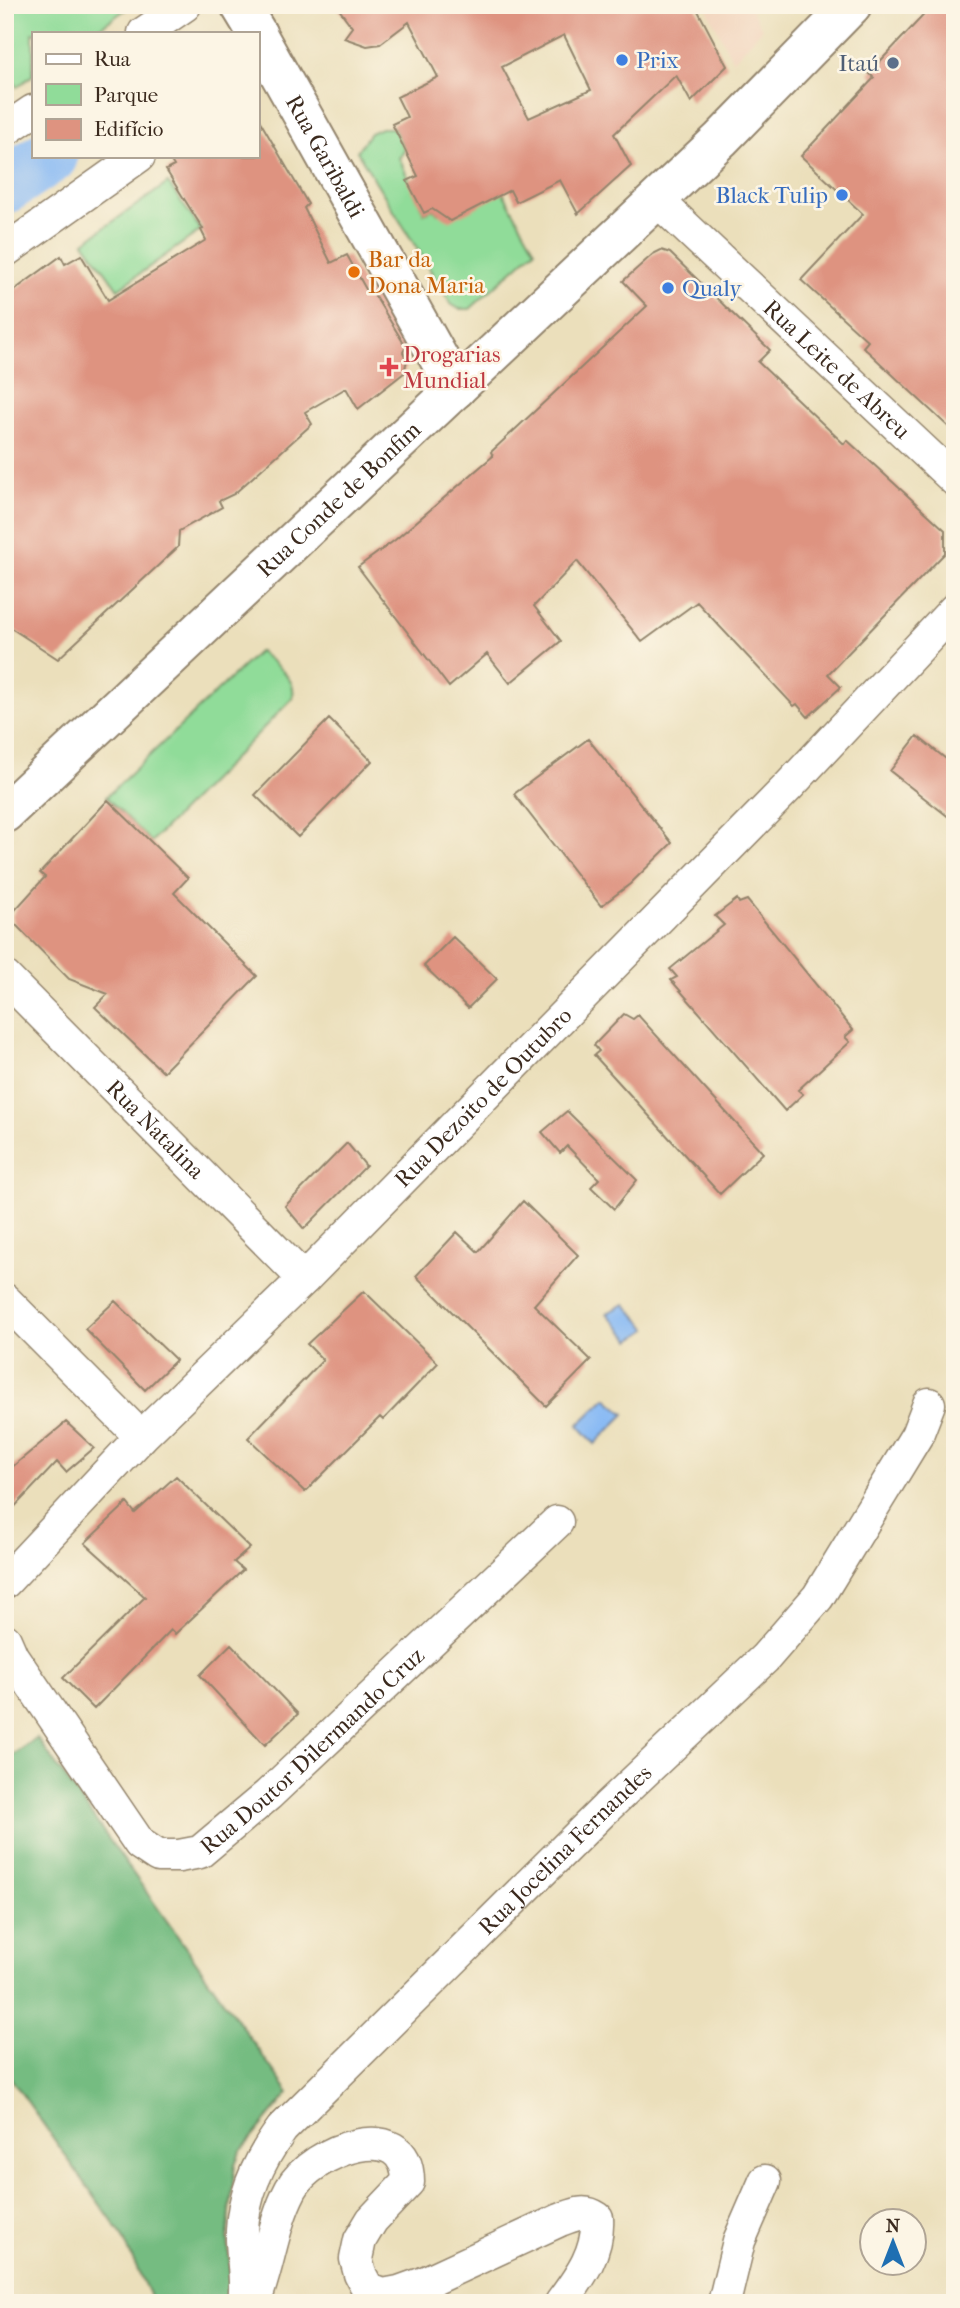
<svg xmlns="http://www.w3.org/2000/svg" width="960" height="2308" font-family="'IM FELL French Canon',serif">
  <rect width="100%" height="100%" fill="#fcf5e5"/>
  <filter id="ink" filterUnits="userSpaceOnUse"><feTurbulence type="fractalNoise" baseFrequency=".0143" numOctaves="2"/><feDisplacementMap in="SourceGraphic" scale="14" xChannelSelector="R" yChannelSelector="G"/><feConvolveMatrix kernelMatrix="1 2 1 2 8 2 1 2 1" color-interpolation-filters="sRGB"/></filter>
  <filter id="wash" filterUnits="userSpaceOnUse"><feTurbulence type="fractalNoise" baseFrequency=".00686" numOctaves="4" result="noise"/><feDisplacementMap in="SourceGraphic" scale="28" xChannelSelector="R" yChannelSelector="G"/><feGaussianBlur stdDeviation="1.57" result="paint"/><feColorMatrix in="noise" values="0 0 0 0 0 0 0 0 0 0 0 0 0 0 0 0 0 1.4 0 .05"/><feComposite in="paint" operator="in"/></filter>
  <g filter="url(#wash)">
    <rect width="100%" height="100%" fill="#ebdfbb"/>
    <!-- built -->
    <path fill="#f2d5be" d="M705,5H749L762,29L733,61Z"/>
    <!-- green -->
    <path fill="#90dc99" stroke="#66835c" stroke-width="2" d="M5,5H132L92,33H33V75L17,87L5,66Z
      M381,128H394L405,150L399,158L424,213L432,209L438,213L445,212L501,189L535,250L470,309H459L451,304L357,151L370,133Z
      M168,183L201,230L118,289L84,242Z
      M259,651C272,663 300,679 292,699L151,842L106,797Z"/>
    <!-- forest -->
    <path fill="#74bc81" stroke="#587350" stroke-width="2" d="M37,1738L289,2093L240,2152L235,2164L228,2231L231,2303H153L121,2234L5,2070V1761Z"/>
    <!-- water -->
    <path fill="#87b9f4" stroke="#617289" stroke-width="2" d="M625,1304L648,1329L631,1340L607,1313Z
      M606,1398L625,1414L595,1444L578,1425Z"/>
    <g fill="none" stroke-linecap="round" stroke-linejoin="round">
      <!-- river -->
      <path stroke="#87b9f4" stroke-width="56" d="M5,186L50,156"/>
    </g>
    <g id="blocks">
      <!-- building -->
      <path fill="#de9380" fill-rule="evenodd" d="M336,5H695L727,66L691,102L676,75L614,134L631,166L578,214L560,180L516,202L510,190L450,221L432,209L424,213L407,181L418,176L392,124L407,117L397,97L438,77L409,22L380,44L367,46L344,38L352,27ZM564,35L591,90L529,118L502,67Z
        M933,5H946L955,14V433L863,347L868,341L801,280L863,214L801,156L874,78L869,73Z
        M257,116L308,204L304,208L331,263L347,255L368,293L372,291L406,347L403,352L407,360L404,373L358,409L346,388L305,412L312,424L234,494L219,501L222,507L179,531L178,547L58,659L5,624V297L61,256L65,264L81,255L108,300L206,240L201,230L203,229L166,170L174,166L168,156H257Z
        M661,250L670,253L770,350L758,362L844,444L847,440L945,530V553L828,674L841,687L808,717L797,704L794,706L697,602L642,642L577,561L534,606L561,641L510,683L487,654L449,687L358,567L395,540L493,456L491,452L647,306L623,281L653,254Z
        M329,719L372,761L298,837L255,795Z
        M917,736L955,766V822L890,771Z
        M588,739L672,843L630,884L601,906L514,794Z
        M108,800L188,878L174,893L257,976L163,1072L95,1007L108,994L69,979L14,923L12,916L15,910L45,877L40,873Z
        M737,899L739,903L747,900L853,1030L845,1037L850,1042L798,1090L803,1094L785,1111L671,980L677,977L670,969L724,925L715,916Z
        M453,937L497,979L468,1008L424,966Z
        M624,1014L633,1019L638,1015L763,1153L720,1194L594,1055L599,1051L594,1045Z
        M567,1111L637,1180L614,1209L591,1187L599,1179L567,1146L560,1153L542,1132Z
        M347,1143L366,1166L304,1229L285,1206Z
        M523,1201L578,1255L534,1305L591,1360L546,1406L416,1276L457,1232L478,1252Z
        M364,1291L438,1363L383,1420L380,1417L305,1492L248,1438L323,1360L307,1344Z
        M115,1301L176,1360L145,1390L85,1329Z
        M66,1422L94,1448L66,1472L57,1462L5,1517V1473Z
        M176,1476L250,1548L234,1562L243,1570L175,1634L171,1630L94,1709L63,1678L145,1597L85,1543L127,1503L135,1513Z
        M231,1644L298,1714L265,1745L200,1675Z"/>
    </g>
  </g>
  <g filter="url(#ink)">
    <use href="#blocks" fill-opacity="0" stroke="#93846c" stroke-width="2"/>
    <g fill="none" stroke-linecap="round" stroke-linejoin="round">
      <defs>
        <g id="street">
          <path d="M144,33L185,5"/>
          <path d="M5,130L33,111"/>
          <path id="s1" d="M657,200L955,480"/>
          <path d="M5,251L139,156"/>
          <path id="s2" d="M5,977L304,1279"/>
          <path d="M5,1300L141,1437"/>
          <path id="s3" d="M5,1582L141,1437L304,1279L788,787L955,609"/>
          <path id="s4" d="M5,1640L12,1656L140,1844L158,1856H179L200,1852L268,1795L557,1522"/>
          <path id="s5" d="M244,2303C248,2279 241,2255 242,2231C243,2193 260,2159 282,2129L606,1808L765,1658L818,1597L917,1435L929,1404"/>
          <path d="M254,2303C269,2266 272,2225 291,2189C311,2151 408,2113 408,2182L372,2220L360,2240L356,2259L360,2274L368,2289L383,2295L399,2292L424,2283L560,2220C574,2215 584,2209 597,2218C599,2252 580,2277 561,2303"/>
          <path d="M724,2303L739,2241L765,2181"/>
        </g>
        <g id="secondary">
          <path d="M240,5L257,33"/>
          <path id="s6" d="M257,34L456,389"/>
          <path id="s7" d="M5,813L721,139L852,5"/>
        </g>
      </defs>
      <!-- street casing -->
      <use href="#street" stroke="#93846c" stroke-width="35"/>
      <!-- secondary casing -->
      <use href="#secondary" stroke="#93846c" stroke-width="42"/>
      <!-- street -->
      <use href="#street" stroke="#fff" stroke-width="32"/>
      <!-- secondary -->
      <use href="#secondary" stroke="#fff" stroke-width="38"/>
    </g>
  </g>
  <!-- markers -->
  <g fill="#3f7fe0" stroke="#fcf5e5" stroke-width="2.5">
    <circle cx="622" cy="60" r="7"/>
    <circle cx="842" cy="195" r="7"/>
    <circle cx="668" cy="288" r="7"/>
  </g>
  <circle fill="#5c6f8a" stroke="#fcf5e5" stroke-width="2.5" cx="893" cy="63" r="7"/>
  <circle fill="#e8710a" stroke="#fcf5e5" stroke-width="2.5" cx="354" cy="272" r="7"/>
  <path fill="#e0444e" stroke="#fcf5e5" stroke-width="2.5" d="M385.5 356.5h7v7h7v7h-7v7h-7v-7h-7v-7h7z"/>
  <g text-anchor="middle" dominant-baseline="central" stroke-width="5" stroke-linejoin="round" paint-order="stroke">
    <!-- shop labels -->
    <g font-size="23" fill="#366cbe" stroke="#fcf5e5" text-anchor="start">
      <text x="636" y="60">Prix</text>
      <text x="828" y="195" text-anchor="end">Black Tulip</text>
      <text x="682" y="288">Qualy</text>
    </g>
    <!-- service labels -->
    <g font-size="23" fill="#4e5e75" stroke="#fcf5e5" text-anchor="end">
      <text x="879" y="63">Itaú</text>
    </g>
    <!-- street labels -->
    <g font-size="23" fill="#3b2a1e" stroke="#fcf5e5">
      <text stroke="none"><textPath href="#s6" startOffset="140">Rua Garibaldi</textPath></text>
      <text stroke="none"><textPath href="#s1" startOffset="247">Rua Leite de Abreu</textPath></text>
      <text stroke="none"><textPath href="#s7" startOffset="458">Rua Conde de Bonfim</textPath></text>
      <text stroke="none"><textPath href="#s3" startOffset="681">Rua Dezoito de Outubro</textPath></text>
      <text stroke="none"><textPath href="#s2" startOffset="214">Rua Natalina</textPath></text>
      <text stroke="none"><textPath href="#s4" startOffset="460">Rua Doutor Dilermando Cruz</textPath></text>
      <text stroke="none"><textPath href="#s5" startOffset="581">Rua Jocelina Fernandes</textPath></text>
    </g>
    <!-- food labels -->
    <g font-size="23" fill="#c56008" stroke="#fcf5e5" text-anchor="start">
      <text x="368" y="259">Bar da<tspan x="368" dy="26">Dona Maria</tspan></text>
    </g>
    <!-- health labels -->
    <g font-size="23" fill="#be3a42" stroke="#fcf5e5" text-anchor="start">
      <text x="403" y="354">Drogarias<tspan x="403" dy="26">Mundial</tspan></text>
    </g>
  </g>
  <!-- margin -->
  <rect width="960" height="2308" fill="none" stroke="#fcf5e5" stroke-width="28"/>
  <!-- legend -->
  <rect x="32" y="32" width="228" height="126" fill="#fcf5e5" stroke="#afa495" stroke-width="2"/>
  <rect x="46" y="54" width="35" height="10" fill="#ffffff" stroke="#afa495" stroke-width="2"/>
  <text x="94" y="66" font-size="21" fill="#3b2a1e">Rua</text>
  <rect x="46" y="84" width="35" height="21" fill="#90dc99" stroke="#afa495" stroke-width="2"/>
  <text x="94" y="102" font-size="21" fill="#3b2a1e">Parque</text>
  <rect x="46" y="119" width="35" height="21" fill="#de9380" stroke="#afa495" stroke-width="2"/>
  <text x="94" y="136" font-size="21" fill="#3b2a1e">Edifício</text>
  <!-- north arrow -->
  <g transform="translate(893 2242)"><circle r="33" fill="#fcf5e5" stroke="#afa495" stroke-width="2"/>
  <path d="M0-5L12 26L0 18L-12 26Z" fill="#1f6fb2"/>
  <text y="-10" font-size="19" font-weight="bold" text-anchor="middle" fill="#3b2a1e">N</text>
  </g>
</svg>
